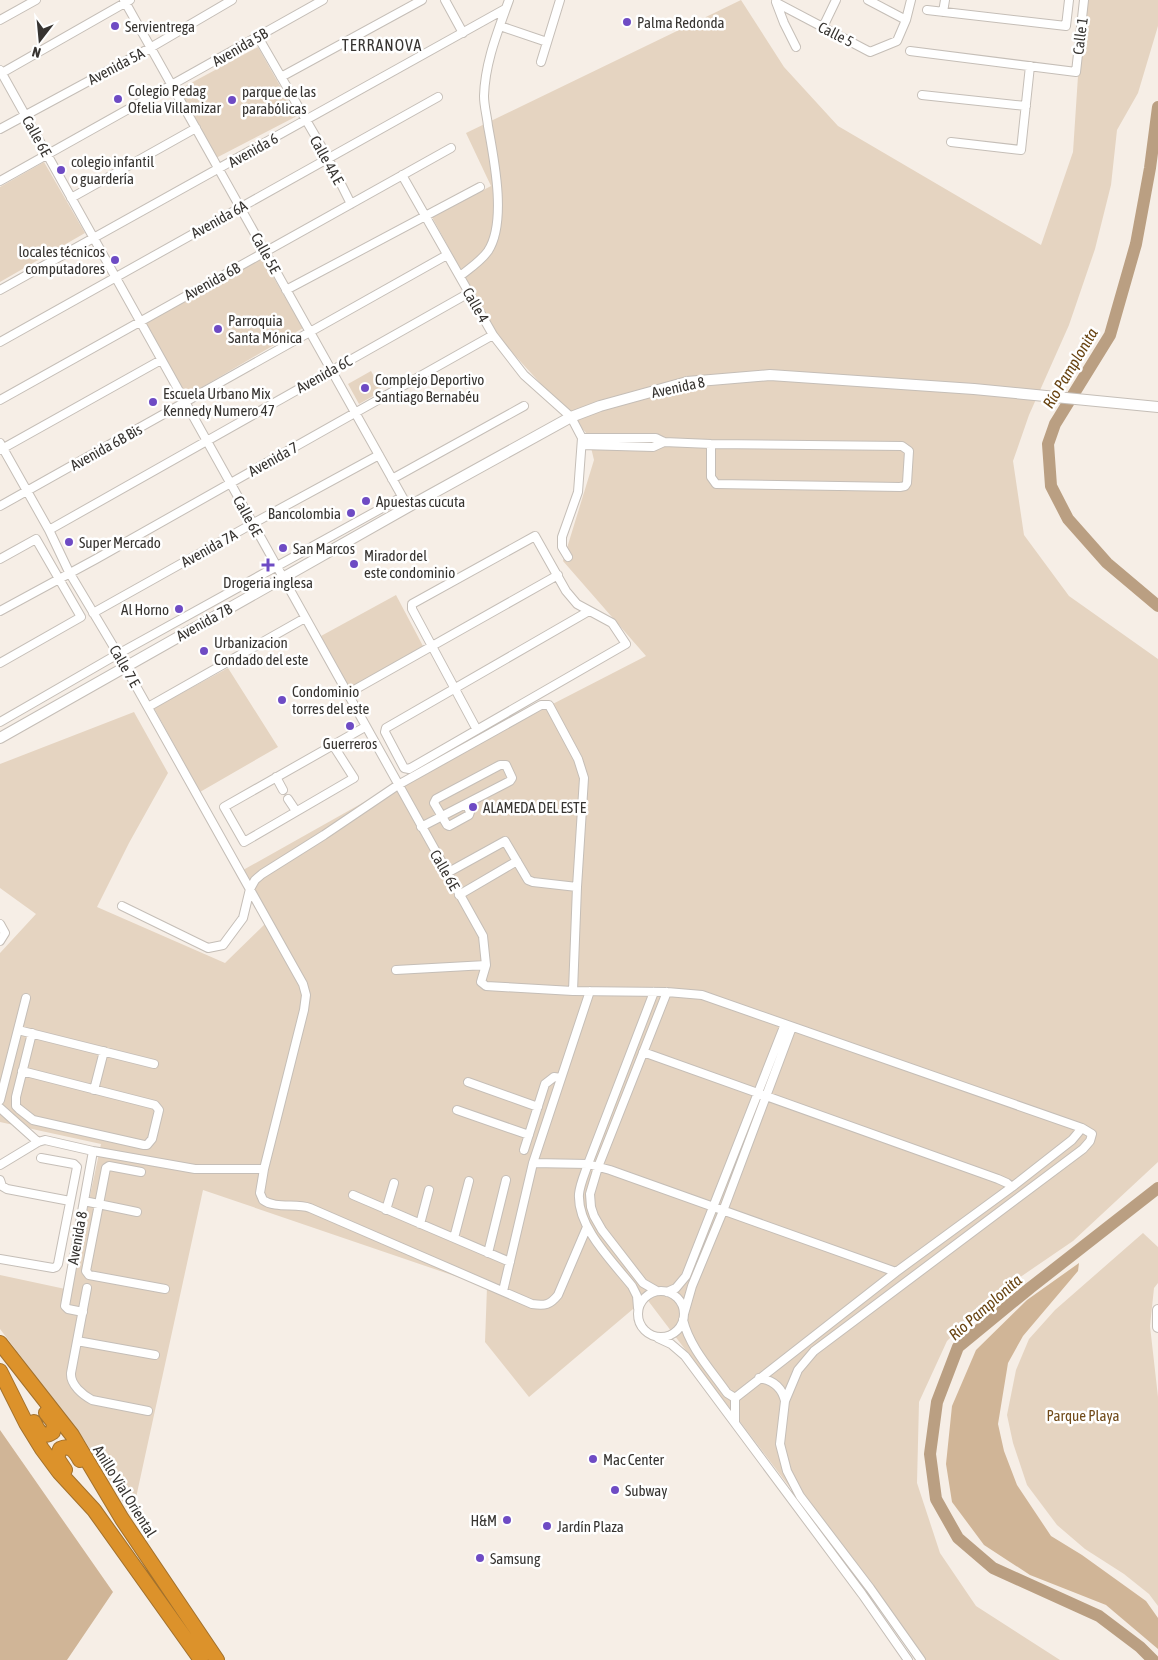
<svg xmlns="http://www.w3.org/2000/svg" width="1158" height="1660" font-family="'Asap Condensed',sans-serif">
  <rect width="100%" height="100%" fill="#f6eee6"/>
  <!-- green -->
  <path fill="#e5d4c1" d="M741,0L784,67L838,126L1041,245L1073,152L1083,0H1158V26L1138,93L1117,130L1111,185L1095,249L1069,325L1029,415L1013,461L1024,535L1069,596L1158,659V1162L1073,1241L994,1295L947,1341L919,1402L917,1483L940,1553L976,1606L1060,1660H921L646,1298L529,1397L485,1342L487,1287L203,1190L132,1516L85,1441L0,1329V1275L70,1290L101,1144L0,1122V953L36,914L0,888V764L134,712L168,773L129,843L97,907L225,963L265,924L236,874L389,788L646,656L563,561L594,460L588,435L496,335L432,217L491,186L466,133Z
    M258,47L297,116L216,158L178,90Z
    M44,162L85,233L0,282V187Z
    M261,256L303,328L187,396L143,321Z
    M371,371L382,391L359,404L348,384Z
    M396,595L424,648L349,689L321,636Z
    M228,668L278,747L200,792L154,708Z
    M1143,1233L1158,1247V1283L1154,1288L1150,1326L1158,1397V1606L1149,1594L1124,1574L1085,1549L1057,1525L1027,1485L1013,1443L1007,1415L1016,1370L1029,1339L1055,1310Z"/>
  <!-- forest -->
  <path fill="#d0b597" d="M1079,1263L1078,1271L1023,1336L1008,1363L998,1424L1004,1451L1017,1485L1051,1536L1082,1555L1146,1601L1158,1618V1649L1106,1605L1030,1575L984,1545L952,1502L946,1464L952,1406L976,1350L1027,1300Z
    M0,1430L113,1592L67,1660H0Z"/>
  <g fill="none" stroke-linecap="round" stroke-linejoin="round">
    <!-- river -->
    <path stroke="#ba9f82" stroke-width="12" d="M1158,107L1150,168L1136,244L1110,335L1055,424L1048,444L1051,486L1068,519L1107,563L1158,606
      M1153,1660L1140,1647L1099,1616L993,1568L958,1538L936,1499L930,1454L937,1402L958,1347L1030,1288L1158,1188"/>
    <defs>
      <path id="street" d="M124,0L408,507
        M445,0L463,33
        M868,0L906,20
        M776,2L784,23L796,47
        M777,3L870,52L897,41L906,20L911,0
        M927,10L1066,26L1069,0
        M943,12L945,0
        M0,20L36,0
        M500,26L547,42
        M823,27L836,0
        M258,37L328,158L351,204
        M910,51L1076,72L1084,0
        M541,62L560,0
        M0,70L483,936L486,965L481,982L486,986L573,991L667,992L702,995L1082,1128L1092,1134L1090,1141L1083,1149L814,1351L798,1370L785,1401L780,1444L787,1471L800,1496L870,1588L921,1660
        M0,74L130,0
        M281,77L422,0
        M922,95L1026,106
        M0,129L150,48L232,0
        M951,142L1021,150L1030,66
        M402,175L493,335L524,375L571,417L582,438L578,492L562,537V547L568,557
        M0,181L323,0
        M71,198L196,128
        M460,276C469,269 481,261 488,251C507,222 494,159 488,126C487,116 484,106 484,96C485,62 498,31 509,0
        M0,290L505,9
        M286,290L480,187
        M0,342L438,97
        M0,400L451,148
        M582,438H656L664,442L711,444L902,446L909,451L907,483L905,486L900,487L716,484L711,477V444
        M0,443L49,530L69,572L118,654L303,984L306,995L304,1010L264,1169L260,1193L263,1200C275,1209 296,1203 310,1208L532,1304C545,1306 550,1305 558,1295L587,1227
        M582,445L653,447L664,442
        M0,450L161,360
        M392,479L524,406
        M0,506L447,255
        M49,530L469,293
        M0,559L36,539L81,617L0,663
        M0,611L96,559L493,335
        M93,613L252,524L379,455
        M347,694L558,575
        M148,707L305,618
        M0,722L118,654L402,497
        M477,730L412,609V604L535,536L566,591L577,604L612,623L626,644L409,769L404,768L385,732L386,728L589,611
        M333,745L354,778L244,842L224,807L365,727
        M276,777L283,790
        M288,799L296,811
        M421,827L510,781L512,778L506,765H500L436,799L434,803L447,825L449,826L469,815L470,812L467,805
        M459,895L517,861
        M122,906L208,948L223,945L243,918L250,889L255,880L262,874L324,835L398,785L541,705H549L578,759L584,778L577,887L533,882L528,880L505,841L447,873
        M0,924L5,933L0,941
        M396,970L486,965
        M573,991L577,887
        M18,1030L154,1064
        M643,1052L998,1179L1007,1183L1012,1187
        M22,1071L155,1105L159,1110L152,1139L147,1145H144L33,1120L19,1109L16,1106V1097L32,1033
        M468,1082L538,1107
        M94,1090L104,1051
        M0,1100L26,998
        M0,1108L38,1142
        M457,1110L529,1135
        M524,1150L545,1084L554,1077L561,1078
        M533,1163L588,1164L610,1170L896,1272
        M0,1165L38,1142L45,1140L93,1151L195,1169H264
        M141,1172L109,1166L106,1168L86,1271L89,1275L165,1289
        M0,1180L2,1186L7,1189L70,1201
        M353,1195L510,1262
        M84,1201L137,1212
        M386,1210L394,1183
        M420,1224L429,1190
        M454,1238L469,1181
        M488,1253L506,1180
        M0,1259L53,1268L56,1267L58,1264L77,1167L74,1164L41,1158
        M87,1288L71,1373C70,1385 83,1395 92,1400L148,1411
        M638 1314a23 23 0 1 1 46 0a23 23 0 1 1-46 0Z
        M503,1291L533,1163L590,991
        M657,1291L643,1283L602,1230L594,1216L591,1207L590,1194L598,1167L667,992
        M667,1292L676,1288L686,1276L785,1024
        M638,1308L637,1296L632,1286C612,1261 577,1227 579,1194C580,1184 585,1173 588,1164L654,992
        M83,1312L68,1309L65,1306L93,1151
        M684,1314L692,1286L723,1211L792,1027
        M683,1320C690,1348 711,1370 727,1393L735,1398
        M658,1338L671,1344L685,1356L862,1594L908,1660
        M77,1341L155,1355
        M759,1378C773,1380 782,1387 785,1401
        M735,1423V1398L896,1272L1012,1187L1072,1140L1082,1128"/>
      <path id="secondary" d="M0,738L408,507L571,417L600,406L687,382L770,375L974,389L1158,407
        M1158,1310V1327"/>
      <path id="highway" d="M0,1343L72,1435L122,1519L217,1660
        M0,1371L26,1423L42,1449L59,1472L94,1510L201,1660
        M34,1422C38,1431 43,1439 53,1432L54,1423L46,1413L47,1412
        M65,1470L57,1458L60,1449C70,1444 75,1451 80,1460"/>
    </defs>
    <!-- street casing -->
    <use href="#street" stroke="#c5beb7" stroke-width="10"/>
    <!-- secondary casing -->
    <use href="#secondary" stroke="#c5beb7" stroke-width="12"/>
    <!-- highway casing -->
    <use href="#highway" stroke="#a2712d" stroke-width="16"/>
    <!-- street -->
    <use href="#street" stroke="#fff" stroke-width="8"/>
    <!-- secondary -->
    <use href="#secondary" stroke="#fff" stroke-width="10"/>
    <!-- highway -->
    <use href="#highway" stroke="#dc922b" stroke-width="14"/>
  </g>
  <!-- markers -->
  <g fill="#6e4bc4" stroke="#fff" stroke-width="2">
    <circle cx="627" cy="22" r="5"/>
    <circle cx="115" cy="26" r="5"/>
    <circle cx="118" cy="99" r="5"/>
    <circle cx="232" cy="100" r="5"/>
    <circle cx="61" cy="170" r="5"/>
    <circle cx="115" cy="260" r="5"/>
    <circle cx="218" cy="329" r="5"/>
    <circle cx="365" cy="388" r="5"/>
    <circle cx="153" cy="402" r="5"/>
    <circle cx="366" cy="501" r="5"/>
    <circle cx="351" cy="513" r="5"/>
    <circle cx="69" cy="542" r="5"/>
    <circle cx="283" cy="548" r="5"/>
    <circle cx="354" cy="564" r="5"/>
    <path d="M265.5 557.5h5v5h5v5h-5v5h-5v-5h-5v-5h5z"/>
    <circle cx="179" cy="609" r="5"/>
    <circle cx="204" cy="651" r="5"/>
    <circle cx="282" cy="700" r="5"/>
    <circle cx="350" cy="726" r="5"/>
    <circle cx="473" cy="807" r="5"/>
    <circle cx="593" cy="1459" r="5"/>
    <circle cx="615" cy="1490" r="5"/>
    <circle cx="507" cy="1520" r="5"/>
    <circle cx="547" cy="1526" r="5"/>
    <circle cx="480" cy="1558" r="5"/>
  </g>
  <g text-anchor="middle" dominant-baseline="central" stroke-width="5" stroke-linejoin="round" paint-order="stroke">
    <!-- poi labels -->
    <g font-size="15" fill="#373431" stroke="#fff" text-anchor="start">
      <text x="637" y="22">Palma Redonda</text>
      <text x="125" y="26">Servientrega</text>
      <text x="128" y="90">Colegio Pedag<tspan x="128" dy="17">Ofelia Villamizar</tspan></text>
      <text x="242" y="91">parque de las<tspan x="242" dy="17">parabólicas</tspan></text>
      <text x="71" y="161">colegio infantil<tspan x="71" dy="17">o guardería</tspan></text>
      <text x="105" y="251" text-anchor="end">locales técnicos<tspan x="105" dy="17">computadores</tspan></text>
      <text x="228" y="320">Parroquia<tspan x="228" dy="17">Santa Mónica</tspan></text>
      <text x="375" y="379">Complejo Deportivo<tspan x="375" dy="17">Santiago Bernabéu</tspan></text>
      <text x="163" y="393">Escuela Urbano Mix<tspan x="163" dy="17">Kennedy Numero 47</tspan></text>
      <text x="376" y="501">Apuestas cucuta</text>
      <text x="341" y="513" text-anchor="end">Bancolombia</text>
      <text x="79" y="542">Super Mercado</text>
      <text x="293" y="548">San Marcos</text>
      <text x="364" y="555">Mirador del<tspan x="364" dy="17">este condominio</tspan></text>
      <text x="268" y="582" text-anchor="middle">Drogeria inglesa</text>
      <text x="169" y="609" text-anchor="end">Al Horno</text>
      <text x="214" y="642">Urbanizacion<tspan x="214" dy="17">Condado del este</tspan></text>
      <text x="292" y="691">Condominio<tspan x="292" dy="17">torres del este</tspan></text>
      <text x="350" y="743" text-anchor="middle">Guerreros</text>
      <text x="483" y="807">ALAMEDA DEL ESTE</text>
      <text x="603" y="1459">Mac Center</text>
      <text x="625" y="1490">Subway</text>
      <text x="497" y="1520" text-anchor="end">H&amp;M</text>
      <text x="557" y="1526">Jardín Plaza</text>
      <text x="490" y="1558">Samsung</text>
    </g>
    <!-- street labels -->
    <g font-size="15" fill="#373431" stroke="#fff">
      <text transform="translate(836 34) rotate(27)">Calle 5</text>
      <text transform="translate(1080 36) rotate(-83)">Calle 1</text>
      <text transform="translate(240 47) rotate(-30)">Avenida 5B</text>
      <text transform="translate(116 66) rotate(-28)">Avenida 5A</text>
      <text transform="translate(37 136) rotate(61)">Calle 6E</text>
      <text transform="translate(253 150) rotate(-29)">Avenida 6</text>
      <text transform="translate(327 160) rotate(61)">Calle 4A E</text>
      <text transform="translate(219 219) rotate(-29)">Avenida 6A</text>
      <text transform="translate(266 253) rotate(61)">Calle 5E</text>
      <text transform="translate(212 281) rotate(-29)">Avenida 6B</text>
      <text transform="translate(476 305) rotate(60)">Calle 4</text>
      <text transform="translate(324 374) rotate(-29)">Avenida 6C</text>
      <text transform="translate(678 387) rotate(-12)">Avenida 8</text>
      <text transform="translate(106 447) rotate(-29)">Avenida 6B Bis</text>
      <text transform="translate(273 459) rotate(-29)">Avenida 7</text>
      <text transform="translate(248 516) rotate(61)">Calle 6E</text>
      <text transform="translate(209 548) rotate(-29)">Avenida 7A</text>
      <text transform="translate(204 622) rotate(-29)">Avenida 7B</text>
      <text transform="translate(125 666) rotate(60)">Calle 7 E</text>
      <text transform="translate(445 870) rotate(60)">Calle 6E</text>
      <text transform="translate(77 1238) rotate(-80)">Avenida 8</text>
      <text transform="translate(125 1491) rotate(58)">Anillo Vial Oriental</text>
    </g>
    <!-- park labels -->
    <g font-size="15" fill="#704a19" stroke="#fff">
      <text x="1083" y="1415">Parque Playa</text>
    </g>
    <!-- neighbourhood labels -->
    <g font-size="16" letter-spacing="1" fill="#373431" stroke="#fff">
      <text x="382" y="45">TERRANOVA</text>
    </g>
    <!-- water labels -->
    <g font-size="16" font-style="italic" fill="#684310" stroke="#fff">
      <text transform="translate(1070 368) rotate(-59)">Río Pamplonita</text>
      <text transform="translate(985 1307) rotate(-41)">Río Pamplonita</text>
    </g>
  </g>
  <!-- north arrow -->
  <g transform="translate(40 40) rotate(196)" stroke="#ffffff" stroke-width="4" paint-order="stroke">
  <path d="M0-4L9 19L0 12L-9 19Z" fill="#373431"/>
  <text y="-8" font-size="14" font-weight="bold" text-anchor="middle" fill="#373431">N</text>
  </g>
</svg>
